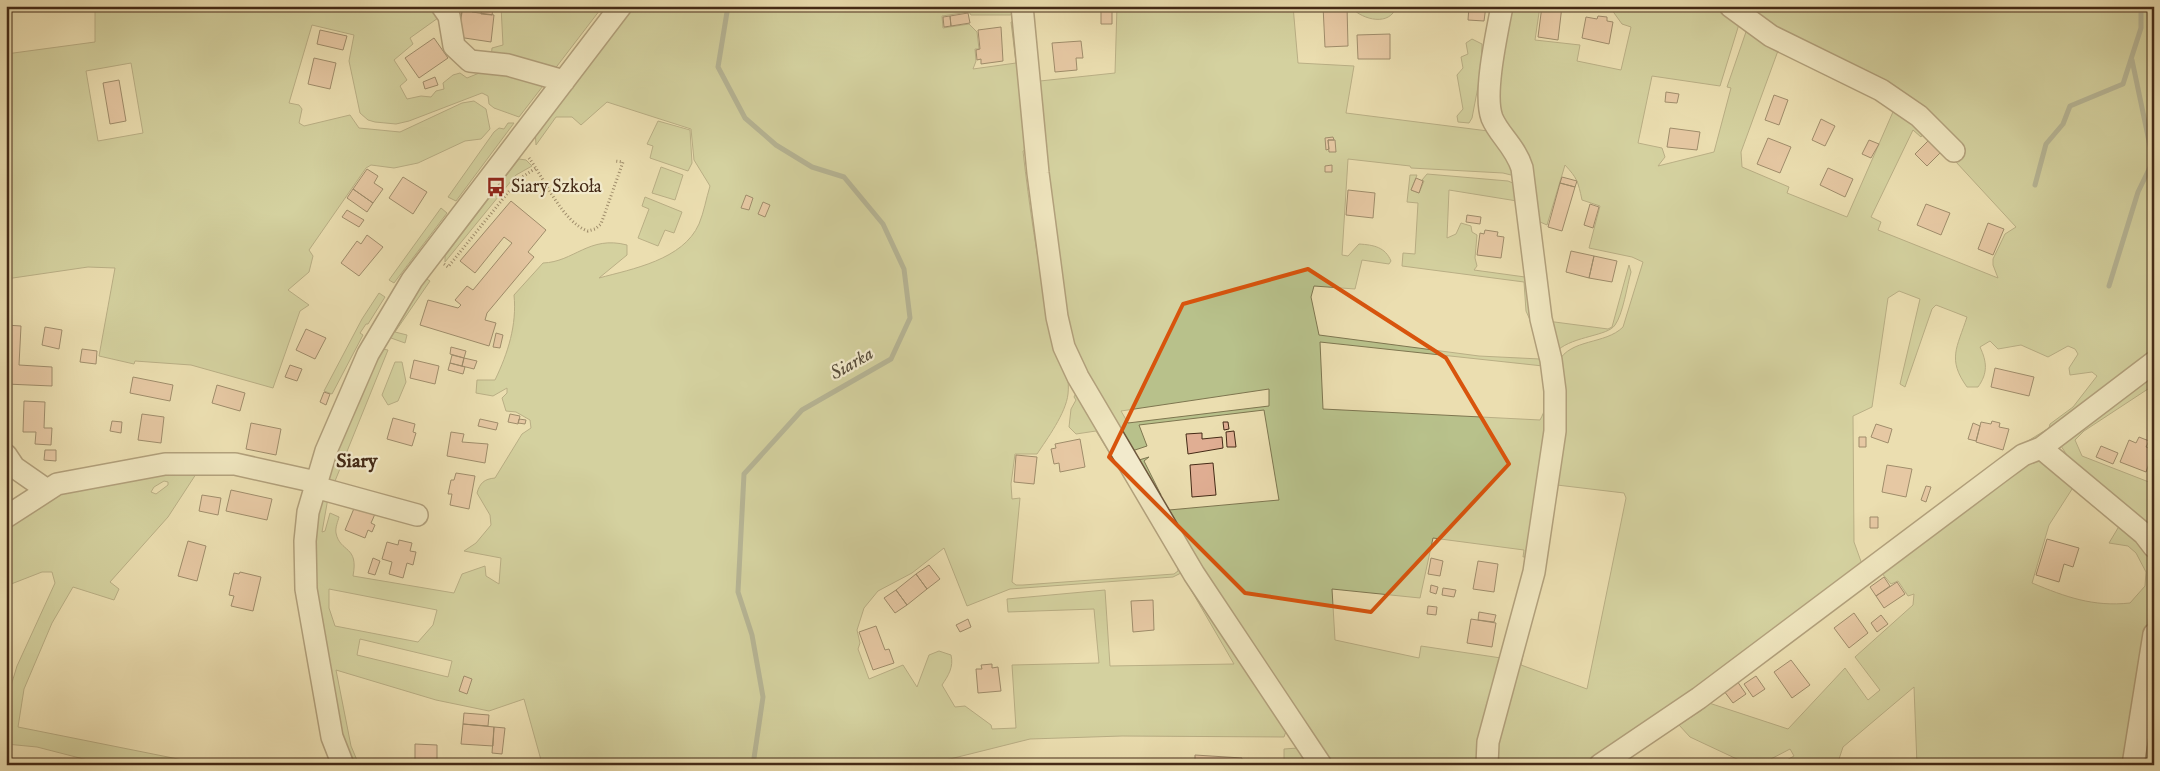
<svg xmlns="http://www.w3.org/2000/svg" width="2160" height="771" font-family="'IM FELL English',serif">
  <rect width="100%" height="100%" fill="#ebdeb0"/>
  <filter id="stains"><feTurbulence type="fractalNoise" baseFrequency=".004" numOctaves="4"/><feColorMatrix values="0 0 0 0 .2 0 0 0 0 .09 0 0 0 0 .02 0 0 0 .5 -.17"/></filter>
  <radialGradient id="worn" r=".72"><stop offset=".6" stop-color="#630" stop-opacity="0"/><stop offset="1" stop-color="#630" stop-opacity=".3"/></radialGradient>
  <!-- green -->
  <path fill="#b8c18b" stroke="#7e7650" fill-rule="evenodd" d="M95,6H440L445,13L410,38L413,44L394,60L407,80L400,86L407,99L421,96L431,97L436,91L444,89L443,83L453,75L460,73L467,78L494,67L546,82L519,117L494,108L489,104L488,96L482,93L409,121L396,124L375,122L368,120L360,113L349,61L354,35L312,25L289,103L299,105L302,109L299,123L304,126L350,115L359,128L400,132L462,103L474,101L486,109L490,129L481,139L465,141L418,163L394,168L371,165L366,168L309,250L313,256L309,272L288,290L309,305L300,311L273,388L191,365L135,361L134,364L99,356L115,268L88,267L6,279V54L95,42ZM131,63L143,133L98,141L86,71Z
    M501,6H603L554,70L491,58L492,48L503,45Z
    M626,6H1014V14L1010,15H971L969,12L942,16L943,28L969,24L977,32L979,49H975L976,61L973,69L1016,63L1011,22L1016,21L1030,149L1023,151C1029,205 1037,260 1049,313C1055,338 1071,368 1068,394C1066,413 1047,439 1037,454H1015L1011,484L1012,499L1020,498L1012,582L1016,585H1023L1174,574L1178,571V566L1096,431L1076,434L1069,427L1071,409L1076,400L1074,397L1078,389L1183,570L1181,573L1173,577L1010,589L967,606L944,548L912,573L878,591L864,608L857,630L860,643L858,649L869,679L903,665L917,687L929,655L939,651L951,655C954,667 948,676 942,685L955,707L965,706L991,725L992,729L1016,728L1012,665L1099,663L1094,609L1008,612L1007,599L1105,590L1110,666L1234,664L1187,583L1196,585L1288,726L1284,737L1122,736L1030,739L926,765H539L541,760L524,699L489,711L436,700L336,670L351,746L359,765H348L344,756L313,570L319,497L328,498L322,532L325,531L330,513L339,517C338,521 335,528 336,533C340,553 359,545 353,576L454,593L462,574L485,566L486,576L499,584L501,558L464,551L476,543L491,525L490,515L477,493C480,483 484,479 495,478L522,434L531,428L530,420L516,412L506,411L502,398L507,393V388L493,396L476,393L477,380H495C508,353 517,325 514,295L543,263C574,262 589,235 627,245V255L599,278C632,269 683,260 699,224C704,212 706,199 710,186L694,160L691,129L607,102L581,125L572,117H556L536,145L535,128ZM329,589L437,610L433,625L418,642L335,626L329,608ZM360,639L452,661L448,677L357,655Z
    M1117,6H1293L1298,63L1354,66L1346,113L1496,132L1515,159L1519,177L1503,173L1411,168L1410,166L1348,159L1342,255L1348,256L1359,244C1374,245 1385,247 1391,261L1389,264L1362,260L1355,289L1314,286L1311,297L1319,335L1479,356L1540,359L1534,329L1526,311L1524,282L1402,266L1403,253L1415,254L1418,203L1407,202L1410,175H1417L1411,190L1419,193L1424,181L1422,180L1427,174L1508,181L1520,186L1525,226L1520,228L1517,201L1449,190L1447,238L1456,234L1461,223L1471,226L1472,232L1477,235L1475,258L1477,266L1474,270L1525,277L1522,243L1527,244C1530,267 1532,291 1536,314C1542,352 1550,386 1550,425L1532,557H1523L1524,550L1433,538L1420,598L1332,589L1335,640L1419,658L1421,646L1501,658L1509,625L1514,632L1479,755L1480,765H1328L1201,574L1161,510L1167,506L1169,510L1279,500L1264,410L1139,425L1147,446L1132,451H1125L1080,368L1068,339L1062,312L1042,153L1030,35H1035L1040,81L1115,73ZM1320,342L1543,366C1545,385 1550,403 1540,420L1323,409ZM1269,389V406L1128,423L1121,411Z
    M1350,6H1383V9L1395,10C1386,27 1359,18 1350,6Z
    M1504,6H1540L1535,40L1580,45L1577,61L1621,70L1631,27L1622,24L1609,6H1726L1740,21L1720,86L1652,76L1638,143L1662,148L1665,157L1658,166L1714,152L1731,88L1727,87L1748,26L1775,42L1779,48L1741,152L1742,167L1789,187L1787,193L1847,217L1896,105L1881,97L1884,94L1914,114L1949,148L1946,151L1926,130L1921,137L1913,130L1871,217L1881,222L1878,230L1998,278L1993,265V259L2005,234L2016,227L1956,162L1961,156L1943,135L1904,98L1862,74L1796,45L1737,6H2154V357L2052,431L2024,447L2023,444L2049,428L2050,424L2073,407L2097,376L2092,372L2070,375L2069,368L2078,354L2075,349L2068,346L2048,357L2021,345L1998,349L1990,341L1980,347C1987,362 1988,373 1978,387H1967C1947,359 1957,348 1967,317L1936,305L1932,309L1905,387L1900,384L1920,299L1899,291L1888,298L1872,407L1853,416L1854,542L1863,567L1587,765H1491L1493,741C1501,704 1513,668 1522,631C1538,566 1550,500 1557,433C1558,418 1552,371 1558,362C1571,338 1605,345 1623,327L1643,262L1632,257L1589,248L1600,206L1582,200C1578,181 1577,178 1565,165L1547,225L1531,218C1528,198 1528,176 1521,157C1513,138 1498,126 1493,106ZM1557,485L1624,493L1626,498L1587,689L1521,665Z
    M1472,39L1482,44L1481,71L1472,118L1469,123L1458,122L1457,116L1463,109L1457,75L1463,68L1461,57L1468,54L1466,43Z
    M658,121L690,130L692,163L688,171L650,158L653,146L647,144Z
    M508,123H514L456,201L448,197L494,132L499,128L504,129Z
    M519,159L526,160L532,166L516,175L445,262V256Z
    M661,167L683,175L675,200L652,193Z
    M645,197L682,212L674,233L665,230L658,246L638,238L649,209L642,206Z
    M441,208L447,213L394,283L389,280Z
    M1629,265L1631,272C1627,286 1623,314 1615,325C1608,336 1574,336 1558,350L1547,321L1608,329L1612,327Z
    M425,278L430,281L395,332L407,335L405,343L391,338L387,333Z
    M379,293L385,297L368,324H366L360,333L363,335L332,394L324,391L362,319Z
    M382,349L388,350L333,486L325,482L356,402Z
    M395,362H402L406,382L398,401L388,405L382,395Z
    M2154,367V385L2084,431L2075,440L2082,456L2154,484V529L2080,475L2059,443Z
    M1149,457L1144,461L1161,495L1156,496L1139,460Z
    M2044,457L2074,486L2049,525L2032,583C2066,597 2093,607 2130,603L2145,586L2146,572L2136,553L2128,546L2109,543L2121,523C2130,530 2145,538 2150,548C2160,575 2132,727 2126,765H1917L1914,687L1843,747L1837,765H1778L1794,756L1790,749L1769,760L1772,765H1740L1739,760L1690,737L1679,725L1702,710L1706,702L1788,729L1845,668L1868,700L1880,690L1855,657L1913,605L1914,594L1908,596L1898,581L1891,584L1880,571L2024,461Z
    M198,471L168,517L110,582L119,589L114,600L73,587L52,623L24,689L18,727L208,765H107L37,747L6,744V702L17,666L55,583L52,572H42L6,586V521L58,493L123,477ZM164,481L168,482V485L156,494L151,492L154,487Z
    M2154,738V765H2137L2143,742Z
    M1298,748L1314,765H1284V749Z"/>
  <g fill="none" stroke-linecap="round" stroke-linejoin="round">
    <!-- stream -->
    <path stroke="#768271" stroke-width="5" d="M728,6L718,67L745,118L776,145L812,167L844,177L883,224L904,269L910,318L891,359L802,410L744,474L738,592L752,635L763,697L753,765
      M2132,60L2150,146L2154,149
      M2035,185L2046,144L2063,124L2070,106L2123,84L2141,28V6
      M2109,286L2138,192L2154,159"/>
  </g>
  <!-- building -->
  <path fill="#e0ae93" stroke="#442a16" d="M455,6H463L461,15L454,14Z
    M463,6H473L472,12L494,15L491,42L458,37Z
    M1323,6H1347L1348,46L1325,47Z
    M1469,6H1486L1484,21L1468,20Z
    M1542,6H1562L1558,40L1538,37Z
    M482,8L493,9L492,15L481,14Z
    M1112,9V24H1101V10Z
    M968,13L970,23L951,26L950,16Z
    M950,16L951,26L944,27L943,17Z
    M1598,16L1607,17V21L1613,22L1609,44L1582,38L1586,17L1597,19Z
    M1001,27L1003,61L981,64V59L977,60L976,50L980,49L978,30Z
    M320,30L347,36L343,50L317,44Z
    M1390,34V59H1358L1357,35Z
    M434,38L448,58L419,78L405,58Z
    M1081,41L1083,58H1076L1077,70L1055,72L1052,43Z
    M314,58L336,63L330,89L308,84Z
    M435,77L438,85L425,89L423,82Z
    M119,80L126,121L110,124L103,83Z
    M1666,92L1679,94L1677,103L1665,102Z
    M1774,95L1788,100L1779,125L1765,120Z
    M1821,119L1835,126L1825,146L1812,140Z
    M1670,128L1700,132L1697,150L1667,147Z
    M1333,137L1334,140H1328L1329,149L1326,150L1325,138Z
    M1768,138L1791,147L1780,173L1757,164Z
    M1328,140H1335L1336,152H1329Z
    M1869,140L1879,144L1871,158L1862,154Z
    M1928,141L1940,153L1927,166L1915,154Z
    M1332,165V172H1325V166Z
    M1828,168L1853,179L1845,197L1820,185Z
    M367,169L378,176L374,183L383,189L373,203L353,189Z
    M403,177L427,192L413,214L389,198Z
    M1562,177L1577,181L1575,187L1560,183Z
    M1416,178L1423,181L1419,193L1411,190Z
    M1560,183L1575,187L1562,231L1548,227Z
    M353,189L373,203L367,212L347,198Z
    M1348,190L1375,193L1373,218L1346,215Z
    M746,195L753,198L749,210L741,208Z
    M511,201L546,230L528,252L534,257L487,313L485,320L496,323L489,346L420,325L428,300L458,308L461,305L455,300L467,286L473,290L512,243L504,237L475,273L460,261Z
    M763,202L770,205L765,217L758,214Z
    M1590,204L1599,207L1593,228L1584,225Z
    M1926,204L1950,213L1941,235L1917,225Z
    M347,210L364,220L359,227L342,217Z
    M1467,215L1481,217L1480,224L1466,222Z
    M1988,223L2004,229L1993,255L1978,249Z
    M1485,230L1498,232L1497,236L1504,237L1501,258L1477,255L1480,233L1484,234Z
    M367,235L383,247L359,276L341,263L357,241L361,244Z
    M1571,251L1594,256L1589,278L1566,272Z
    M1594,256L1617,261L1612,282L1589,278Z
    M6,325L21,326L19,365L52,367V386L6,384Z
    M45,327L62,330L59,349L42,345Z
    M306,329L326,338L315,359L296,350Z
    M496,333L503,335L500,348L493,347Z
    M451,347L466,351L464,358L450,354Z
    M82,349L97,351L96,364L80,362Z
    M452,355L464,358L462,366L450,363Z
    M464,358L477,361L474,369L462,366Z
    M414,360L439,366L435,384L410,378Z
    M450,363L465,367L463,374L448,370Z
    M290,365L302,369L297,381L285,377Z
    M1995,368L2034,377L2029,396L1991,387Z
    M133,377L173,385L170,401L130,393Z
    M217,385L245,393L240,411L212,403Z
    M324,392L330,394L326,405L320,402Z
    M24,401L45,402L44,428H52L51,445L35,444L36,432H23Z
    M142,414L164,417L161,443L138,440Z
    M510,414L520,416L518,424L508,422Z
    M393,418L415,424L413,432L416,433L412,446L387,439Z
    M480,419L498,423L496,430L478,426Z
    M519,419L526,420L525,424L518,423Z
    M112,421L122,422L121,433L110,431Z
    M1992,421L2000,423L1999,427L2009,429L2003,450L1976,442L1981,422L1991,424Z
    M1223,422H1228L1229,429L1224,430Z
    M251,423L281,429L276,455L246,449Z
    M1973,423L1980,426L1976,441L1968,439Z
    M1876,424L1892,429L1888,443L1871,437Z
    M1234,431L1236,447H1227L1226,432Z
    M451,432L464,434L462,442L488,444L485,463L447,456Z
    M1202,433V439L1222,437L1223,448L1188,454L1186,434Z
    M1859,437H1866V447H1859Z
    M2139,437L2149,441L2146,447L2154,450L2146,472L2120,462L2129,440L2136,443Z
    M1080,439L1085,467L1060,472L1059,463L1054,464L1051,449L1056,448L1055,444Z
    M2101,446L2118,453L2113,464L2096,457Z
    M45,450H56V461L44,460Z
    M1016,455L1037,457L1034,484L1014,482Z
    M1213,463L1216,495L1192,497L1190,465Z
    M1887,465L1912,469L1906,497L1882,492Z
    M456,473L475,476L469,509L450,505L452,494H448L451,480H454Z
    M1926,486L1931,487L1926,502L1921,500Z
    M231,490L272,499L267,520L226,511Z
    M202,495L221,498L218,515L199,511Z
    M355,506L375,514L371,523L375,525L372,532L368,530L365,538L345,530Z
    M1870,517H1878V528H1870Z
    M2047,539L2079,548L2073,567L2064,564L2059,582L2036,575Z
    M399,540L412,543L410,551L416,552L413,565L407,563L403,578L389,574L392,562L382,559L387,542L398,545Z
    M188,541L206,546L197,581L178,576Z
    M373,558L380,561L375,575L368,573Z
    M1431,558L1443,561L1440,576L1428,574Z
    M1478,561L1498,564L1494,592L1473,589Z
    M929,565L940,579L927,589L916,574Z
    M240,572L261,577L253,611L231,606L234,596L229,595L234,573L239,574Z
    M916,574L927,589L907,605L896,590Z
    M1884,577L1890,586L1876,596L1870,587Z
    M1897,582L1905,594L1884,608L1876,596Z
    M1431,585L1438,587L1436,594L1430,592Z
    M1443,588L1456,590L1454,597L1442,595Z
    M896,590L907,605L895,613L884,598Z
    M1153,600L1154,630L1133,632L1131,601Z
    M1428,606L1437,607L1436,615L1427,614Z
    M1479,612L1496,615L1494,622L1478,620Z
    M1854,613L1868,633L1849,648L1834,628Z
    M1881,615L1888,624L1877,632L1871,623Z
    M968,619L971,627L960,632L956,625Z
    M1471,619L1496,623L1492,647L1467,643Z
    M876,626L885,650L889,649L894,663L873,670L859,632Z
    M1791,660L1810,685L1792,698L1774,672Z
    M992,664V668L998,667L1001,691L978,693L976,669H982L981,665Z
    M464,676L472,679L467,694L459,691Z
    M1756,676L1765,689L1753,697L1744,684Z
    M1737,681L1746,694L1733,703L1724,691Z
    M464,713L489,715L488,726L463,724Z
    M463,724L494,727L493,746L461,744Z
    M494,727L505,728L502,754L492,753Z
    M415,744L437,745V765H415Z
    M1195,755L1242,758L1241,765H1195Z"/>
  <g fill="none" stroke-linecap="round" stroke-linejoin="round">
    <defs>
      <path id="minor" d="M442,6L449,16L454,46L470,61L508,65L564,81
        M1022,6L1038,173L1057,317L1064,347L1078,377L1194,574L1321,765
        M1730,6L1771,36L1881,90L1919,116L1954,151
        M2041,448L2144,534L2154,547
        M6,455L14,467L47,490
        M315,487L417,515
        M6,517L57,484L165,464H235L316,482
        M343,765L332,737L306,589L305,541L308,512L326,451L368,354L412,280L621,6
        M1487,765L1488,742L1534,572L1555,431V391L1551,360L1541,319L1522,168C1515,146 1499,135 1492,118C1483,94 1497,33 1502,6
        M1600,765L1699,698L2004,469L2023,455L2041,448L2154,362
        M2133,765L2154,634"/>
    </defs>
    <!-- minor casing -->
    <use href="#minor" stroke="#6e573c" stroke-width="24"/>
    <!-- path -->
    <path stroke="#442a16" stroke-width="3" stroke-dasharray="1 2.5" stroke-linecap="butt" d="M529,158C544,178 563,223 588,231L595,229L601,224L623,162L615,161
      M444,264L448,267L519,179L536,168"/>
    <!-- minor -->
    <use href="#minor" stroke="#f2eacc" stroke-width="21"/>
  </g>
  <!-- marked area -->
  <path d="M0 0H2160V771H0ZM1308,269L1446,358L1509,464L1371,612L1245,593L1109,457L1183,304Z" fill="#ebdeb0" fill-opacity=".55" fill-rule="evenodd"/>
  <path fill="none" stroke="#d8540d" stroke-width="4" stroke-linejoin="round" d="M1308,269L1446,358L1509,464L1371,612L1245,593L1109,457L1183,304Z"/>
  <!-- icons -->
  <defs>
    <symbol id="bus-bare" viewBox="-9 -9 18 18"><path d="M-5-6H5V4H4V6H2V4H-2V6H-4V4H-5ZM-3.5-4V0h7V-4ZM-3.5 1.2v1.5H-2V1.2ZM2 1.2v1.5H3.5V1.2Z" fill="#8f2418" stroke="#f2eacc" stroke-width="2.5" paint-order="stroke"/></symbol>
  </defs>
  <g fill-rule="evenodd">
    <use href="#bus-bare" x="482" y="173" width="28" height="28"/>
  </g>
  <g text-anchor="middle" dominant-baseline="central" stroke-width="4.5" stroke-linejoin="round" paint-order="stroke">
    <!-- poi labels -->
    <g font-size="18" fill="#442a16" stroke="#f2eacc" text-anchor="start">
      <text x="511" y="187">Siary Szkoła</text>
    </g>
    <!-- water labels -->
    <g font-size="19" font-style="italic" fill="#594e3c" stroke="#f2eacc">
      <text transform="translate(852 364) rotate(-30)">Siarka</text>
    </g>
    <!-- quarter labels -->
    <g font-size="20" font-weight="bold" fill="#442a16" stroke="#f2eacc">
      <text x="357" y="461">Siary</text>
    </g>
  </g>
  <!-- margin -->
  <rect width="2160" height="771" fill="none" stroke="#ebdeb0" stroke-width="25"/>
  <rect x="8" y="8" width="2145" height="756" fill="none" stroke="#442a16" stroke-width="2.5"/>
  <rect x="12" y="12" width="2135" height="746" fill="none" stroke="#442a16"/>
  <rect width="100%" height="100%" filter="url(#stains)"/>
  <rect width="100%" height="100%" fill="url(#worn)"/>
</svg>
